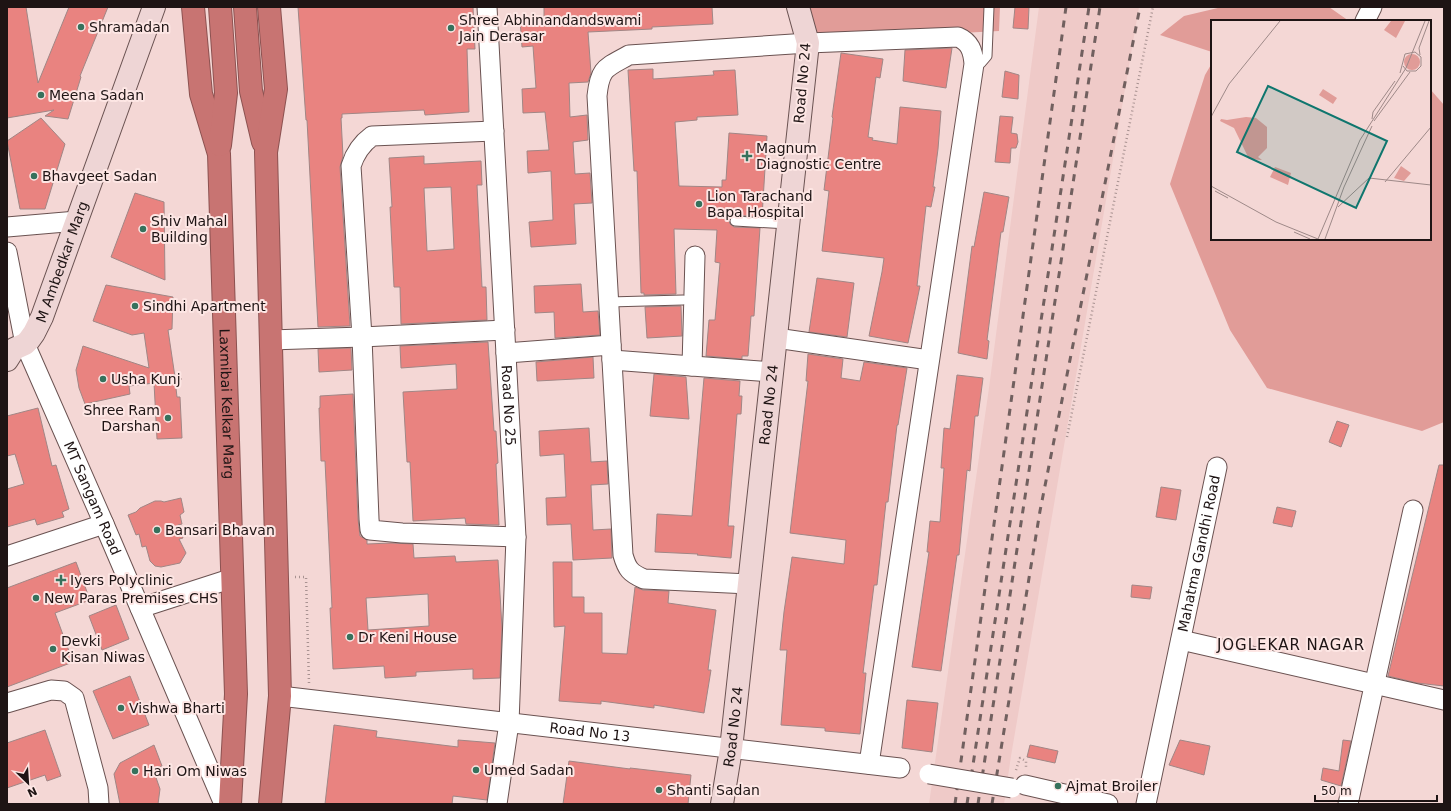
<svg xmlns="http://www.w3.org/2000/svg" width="1451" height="811" font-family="'DejaVu Sans',sans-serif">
  <rect width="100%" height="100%" fill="#f4d7d5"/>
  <!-- built -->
  <path fill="#efcac8" d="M1039,7H1139L1011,756L1004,804H929L989,388Z"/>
  <!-- green -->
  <path fill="#e19c98" d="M802,7H1000L999,31L809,41Z
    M1222,7H1329L1349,21H1212V52L1160,35L1184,16Z
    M1212,63V239H1430V89L1444,105V422L1422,431L1267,388L1230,330L1170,184L1205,75Z"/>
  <!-- building -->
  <path fill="#e98380" stroke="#a18685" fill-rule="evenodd" d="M7,7H26L38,83L69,7H108L80,76L81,77L68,119L45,116L54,110L7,118Z
    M298,7H473L475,49H467L469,112L425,115L424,110L342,114V118H341L343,156L340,167L350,326L318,327L307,120H306Z
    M544,7H712L713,24L652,27V29L588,32L591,73L588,82L569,83L570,117L587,115L588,140L573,142L575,174L590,173L592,203L574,204L576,244L531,247L529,222L553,220L551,171L528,173L527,151L549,150L545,112L523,113L522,89L536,88L533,46L522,47L520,20L544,19Z
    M1015,7H1029L1028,29L1013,28Z
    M952,48L946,88L903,81L905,50Z
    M841,53L883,59L880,78L876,77L868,137L873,138L872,140L897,144L900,107L941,111L938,149L933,187H935L931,207L926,206L917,286H920L908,343L869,336L882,272L884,258L822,251L829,191L824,190L833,118L832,117Z
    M653,69V79L714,75L713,71L735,70L738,115L697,117V120L675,122L679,186L722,187V180H726L729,133L767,136L762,217L735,215L732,216L729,220L730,224L734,227L760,228L754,316H751L748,356H742V359L706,356L709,320H715L720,263L715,262L717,230L674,229L676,294L644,295V293H641L637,171H634L628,70Z
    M1005,71L1019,75L1018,99L1002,97Z
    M1000,116L1013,117L1011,133L1017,134L1018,142L1016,148H1011L1010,163L995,162Z
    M41,118L65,144L45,209H20L7,141Z
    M424,156V164L481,161L482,185H477L482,287H486L487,320L401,324L400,287H394L390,207H392L389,158ZM451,187L454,249L427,251L424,188Z
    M984,192L1009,197L1003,232H1001L987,340L989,341L987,359L958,353L972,246L974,247Z
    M135,193L164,202L165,280L111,257Z
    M817,278L854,283L847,337L809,332Z
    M581,284L583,312L598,311L600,335L555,338L554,312L535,313L534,286Z
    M106,285L173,297L172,329L168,330L175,377L182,379L175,380L177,397H180L182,438L157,439L154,383L129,386L130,394L85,404L79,388L76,370L83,346L149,368L144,333L132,335L93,321Z
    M681,306L682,336L647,338L645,307Z
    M488,342L494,431H496L498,463L496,464L499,525L466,524L465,518L413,521L410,462H407L403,392L457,389L456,364L401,368L400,346Z
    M351,348L352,370L319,372L318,349Z
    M808,354L843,359L841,378L860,381L864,362L907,368L898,425H897L888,502H886L877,585H874L863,673H866L860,734L825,731V728L781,725L787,650H780L784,612L792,557L844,564L846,540L790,533L808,381H806Z
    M593,357L594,378L537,381L536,362Z
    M654,374L686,377L689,419L650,416Z
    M957,375L983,378L978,416H975L970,471L967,470L959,555H957L941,671L912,667L929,552H927L930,521L940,522L944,468H941L944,428L950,429Z
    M704,378L740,381L739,396H742L741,414H737L728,526H734L731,558L697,555L698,554L655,552L657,514L692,516Z
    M353,394L358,519L360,536L367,540V544L391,543L413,544L414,558L455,556L456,562L498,560L502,628L500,678L473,679V669L416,672V676L385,678L384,666L333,669L330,608H332L325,461H321L319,408H320V396ZM428,594L429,626L368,630L366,598Z
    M38,408L52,466L56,465L69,509L62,512L64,517L37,525L35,519L7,527V489L24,484L15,454L7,456V416Z
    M1337,421L1349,425L1341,447L1329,442Z
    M589,428L591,462L607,461L608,484L591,485L593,530L611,529L612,558L573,560L571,524L547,525L546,498L566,497L564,454L540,456L539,431Z
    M1439,465H1444V686L1417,683L1388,676Z
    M1161,487L1181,490L1176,520L1156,517Z
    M181,498L184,512L180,515L182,524L178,525L183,538L179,539L186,553L180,563L161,567L155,566L150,561L146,546L142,547L139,534L136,535L128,515L136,512L140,508L155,501H161L164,502Z
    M1277,507L1296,511L1292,527L1273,523Z
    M76,562L90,600L55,613L73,662L7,687V588Z
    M553,562H572V597H584V613H602V653L627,654L635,587L643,590L669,591L668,603L716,610L708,670H711L704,713L654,705V708L601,701V704L559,701L565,626L554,627Z
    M1132,585L1152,587L1150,599L1131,597Z
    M116,605L129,639L102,650L89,616Z
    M130,676L149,725L113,739L93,691Z
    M907,700L938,703L932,752L902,748Z
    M334,725L377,731L376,737L458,747V740L495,743L487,800L453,796L452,804H325Z
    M45,730L61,776L47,781L45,775L7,788V743Z
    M1180,740L1210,746L1204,775L1169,765Z
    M1343,740L1351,741L1341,786L1321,780L1323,768L1339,771Z
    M154,745L162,766L153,769L160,789L158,804H120L114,774L120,763Z
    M1030,745L1058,751L1055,763L1027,757Z
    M569,761L630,769V768L691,775L688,804H563Z"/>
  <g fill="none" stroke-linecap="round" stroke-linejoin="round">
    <defs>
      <path id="lane" d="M974,64L981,63L987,56L989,7
        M735,221L788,224
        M609,302L683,300"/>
      <g id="street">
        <path id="s1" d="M487,7L516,537L509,723L497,804"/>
        <path d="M1365,21L1372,7"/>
        <path d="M494,131L372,136C361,144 355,153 351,166L362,337L369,519L370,530L402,533L516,537"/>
        <path d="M7,227L77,221"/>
        <path id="s2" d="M7,252L25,344L104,524L224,804"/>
        <path d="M776,338L929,360"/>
        <path d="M270,340L362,337L505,330"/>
        <path d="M506,353L611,345"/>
        <path d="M612,360L772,372"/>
        <path d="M692,366L695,256"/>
        <path d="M7,556L104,524"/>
        <path d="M749,584L644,579C630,573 627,569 623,555L597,96C600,67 606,68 629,55L808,43L958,37C970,42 973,51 974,64L869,764"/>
        <path d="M140,608L233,578"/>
        <path d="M1181,640L1444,700"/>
        <path id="s3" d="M280,696L900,768"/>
        <path d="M7,703L51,690L64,691L74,698L98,788L99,804"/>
        <path d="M1025,785L1108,804"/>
        <path id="s4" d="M1146,804L1217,467"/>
        <path d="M1348,804L1413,510"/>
      </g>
      <g id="secondary">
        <path id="s5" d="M7,360L14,349L25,344L29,340L34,333L42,317L154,7"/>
        <path id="s6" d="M722,804L731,749L808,43L798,7"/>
      </g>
      <g id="highway">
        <path id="s7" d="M193,7L201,94L219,154L236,694L230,804"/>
        <path d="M245,7L251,91L263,142"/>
        <path d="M269,7L276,89L266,152L280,696L270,804"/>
        <path d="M220,145L226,93L220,7"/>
      </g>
    </defs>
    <!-- lane casing -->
    <use href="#lane" stroke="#6a5251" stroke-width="11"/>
    <!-- street casing -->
    <use href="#street" stroke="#6a5251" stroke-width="21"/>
    <!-- secondary casing -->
    <use href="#secondary" stroke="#6a5251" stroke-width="24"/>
    <!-- highway casing -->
    <use href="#highway" stroke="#8c5251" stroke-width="24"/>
    <!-- path -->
    <path stroke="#a89291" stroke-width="2.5" stroke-dasharray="1 3" stroke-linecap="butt" d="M1067,437L1153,7
      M295,577H306L309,683
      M1016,770L1020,758L1026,761V769"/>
    <!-- lane -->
    <use href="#lane" stroke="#fff" stroke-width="9"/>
    <!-- street -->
    <use href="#street" stroke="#fff" stroke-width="19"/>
    <!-- secondary -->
    <use href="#secondary" stroke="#eed5d5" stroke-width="22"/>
    <!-- highway -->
    <use href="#highway" stroke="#c87472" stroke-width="22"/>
    <!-- rail -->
    <path stroke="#71605f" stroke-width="3" stroke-dasharray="7 7" stroke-linecap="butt" d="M955,804L1066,7
      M967,804L1089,7
      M978,804L1100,7
      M992,804L1040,511L1140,7"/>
    <defs>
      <path id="street-bridge" d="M929,774L1012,788"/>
    </defs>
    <!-- street-bridge casing -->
    <use href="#street-bridge" stroke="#6a5251" stroke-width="21" stroke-linecap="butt"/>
    <!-- street-bridge -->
    <use href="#street-bridge" stroke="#fff" stroke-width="19"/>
  </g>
  <!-- markers -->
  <g fill="#36715c" stroke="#fde6e4" stroke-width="1.5">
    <circle cx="81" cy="27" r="4"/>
    <circle cx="451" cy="28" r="4"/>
    <circle cx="41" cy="95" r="4"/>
    <path d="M745 150h4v4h4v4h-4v4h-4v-4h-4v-4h4z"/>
    <circle cx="34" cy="176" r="4"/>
    <circle cx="699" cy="204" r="4"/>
    <circle cx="143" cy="229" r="4"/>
    <circle cx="135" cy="306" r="4"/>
    <circle cx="103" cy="379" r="4"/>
    <circle cx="168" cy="418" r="4"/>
    <circle cx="157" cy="530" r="4"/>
    <path d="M59 574h4v4h4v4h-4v4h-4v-4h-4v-4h4z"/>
    <circle cx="36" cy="598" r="4"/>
    <circle cx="350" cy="637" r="4"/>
    <circle cx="53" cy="649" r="4"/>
    <circle cx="121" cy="708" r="4"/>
    <circle cx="476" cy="770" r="4"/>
    <circle cx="135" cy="771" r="4"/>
    <circle cx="1058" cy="786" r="4"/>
    <circle cx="659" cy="790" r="4"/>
  </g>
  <g text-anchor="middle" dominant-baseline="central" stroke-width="4" stroke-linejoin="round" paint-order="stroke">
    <!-- poi labels -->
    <g font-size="14" fill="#1e1414" stroke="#fde6e4" text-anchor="start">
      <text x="459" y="20">Shree Abhinandandswami<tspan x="459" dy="16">Jain Derasar</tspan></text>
      <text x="89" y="27">Shramadan</text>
      <text x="49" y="95">Meena Sadan</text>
      <text x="756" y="148">Magnum<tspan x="756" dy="16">Diagnostic Centre</tspan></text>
      <text x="42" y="176">Bhavgeet Sadan</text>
      <text x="707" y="196">Lion Tarachand<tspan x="707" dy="16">Bapa Hospital</tspan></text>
      <text x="151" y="221">Shiv Mahal<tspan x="151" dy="16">Building</tspan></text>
      <text x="143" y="306">Sindhi Apartment</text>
      <text x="111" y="379">Usha Kunj</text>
      <text x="160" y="410" text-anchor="end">Shree Ram<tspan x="160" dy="16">Darshan</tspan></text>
      <text x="165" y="530">Bansari Bhavan</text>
      <text x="70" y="580">Iyers Polyclinic</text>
      <text x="44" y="598">New Paras Premises CHS</text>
      <text x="358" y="637">Dr Keni House</text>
      <text x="61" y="641">Devki<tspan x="61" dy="16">Kisan Niwas</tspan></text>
      <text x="129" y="708">Vishwa Bharti</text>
      <text x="484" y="770">Umed Sadan</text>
      <text x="143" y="771">Hari Om Niwas</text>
      <text x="1066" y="786">Ajmat Broiler</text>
      <text x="667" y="790">Shanti Sadan</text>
    </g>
    <!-- street labels -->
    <g font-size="14" fill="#1e1414" stroke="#fde6e4">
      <text transform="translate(802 83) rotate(-85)">Road No 24</text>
      <text stroke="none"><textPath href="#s5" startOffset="116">M Ambedkar Marg</textPath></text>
      <text stroke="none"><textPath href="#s7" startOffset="400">Laxmibai Kelkar Marg</textPath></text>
      <text stroke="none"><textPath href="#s6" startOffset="402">Road No 24</textPath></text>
      <text stroke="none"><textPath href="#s1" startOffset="399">Road No 25</textPath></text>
      <text stroke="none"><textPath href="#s2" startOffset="262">MT Sangam Road</textPath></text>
      <text stroke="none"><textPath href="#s4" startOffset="256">Mahatma Gandhi Road</textPath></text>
      <text stroke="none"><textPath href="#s6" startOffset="78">Road No 24</textPath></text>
      <text stroke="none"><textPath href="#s3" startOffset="312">Road No 13</textPath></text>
    </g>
    <!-- neighbourhood labels -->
    <g font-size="15" letter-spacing="1" fill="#1e1414" stroke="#fde6e4">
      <text x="1291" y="645">JOGLEKAR NAGAR</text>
    </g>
  </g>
  <!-- overview -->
  <g transform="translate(1211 20)">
    <rect width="220" height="220" fill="#f4d7d5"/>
    <path d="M180,1H194L185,18L173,10ZM193 42a8 8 0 1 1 16 0a8 8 0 1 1-16 0ZM112,69L126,78L122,84L108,75ZM35,97L45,98L56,107V128L47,137L51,140L38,139L23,108L9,101L10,99L16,100ZM190,146L200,153L193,161L183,158ZM64,147L80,153L77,165L59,157Z" fill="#e19c98"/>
    <path fill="none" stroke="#9e8988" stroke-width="1" d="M209,35L208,28L218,1M189,53L194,34L204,32L210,37V46L205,51H196L192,46M0,97L18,64L69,1M161,99L162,92L184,61M163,101L199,52M174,162L220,107M0,166L65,202L107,219M4,171L17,178M127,187L158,158L220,165M83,212L99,219M107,219L149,120L195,48L214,1M114,219L133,167L161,106"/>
    <path fill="#0f766e" fill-opacity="0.15" stroke="#0f766e" stroke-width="2" d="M57,66L176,121L145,188L26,132Z"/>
    <rect width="220" height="220" fill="none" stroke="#1e1414" stroke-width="2"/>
  </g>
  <!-- border -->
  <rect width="1451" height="811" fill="none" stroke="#1e1414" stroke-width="16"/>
  <!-- north arrow -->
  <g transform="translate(28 783) rotate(155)" stroke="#fde6e4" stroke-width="3" paint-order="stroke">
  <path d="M0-3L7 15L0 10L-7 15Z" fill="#1e1414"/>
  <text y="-6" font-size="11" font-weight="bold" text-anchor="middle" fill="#1e1414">N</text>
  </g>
  <!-- scale -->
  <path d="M1315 795v6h122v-6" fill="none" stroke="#1e1414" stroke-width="2"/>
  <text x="1321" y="795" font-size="12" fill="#1e1414" stroke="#fde6e4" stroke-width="3" paint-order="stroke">50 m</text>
</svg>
